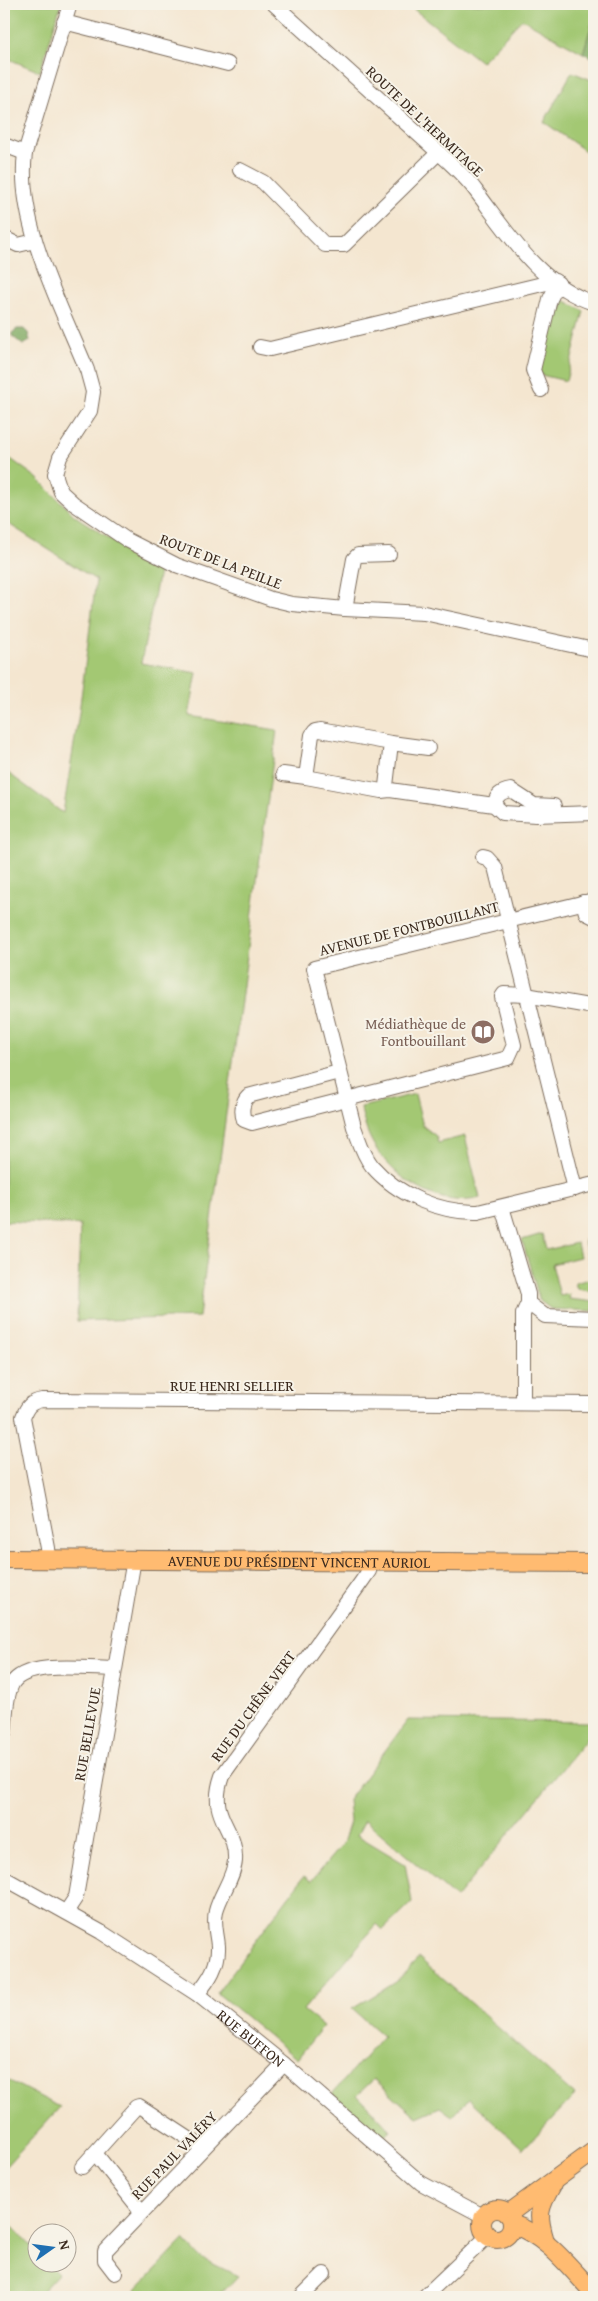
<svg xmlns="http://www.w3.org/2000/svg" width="598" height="2301" font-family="'Gentium Book Plus',serif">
  <rect width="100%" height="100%" fill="#f7f3e8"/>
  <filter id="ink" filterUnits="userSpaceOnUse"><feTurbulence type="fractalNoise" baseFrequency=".02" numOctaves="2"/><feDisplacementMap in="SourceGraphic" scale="10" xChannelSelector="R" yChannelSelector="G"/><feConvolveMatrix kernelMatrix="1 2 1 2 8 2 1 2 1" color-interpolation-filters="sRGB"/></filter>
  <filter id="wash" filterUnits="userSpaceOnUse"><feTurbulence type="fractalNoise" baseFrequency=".0096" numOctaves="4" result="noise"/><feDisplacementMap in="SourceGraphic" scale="20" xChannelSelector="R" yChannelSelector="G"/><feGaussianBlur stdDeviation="1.12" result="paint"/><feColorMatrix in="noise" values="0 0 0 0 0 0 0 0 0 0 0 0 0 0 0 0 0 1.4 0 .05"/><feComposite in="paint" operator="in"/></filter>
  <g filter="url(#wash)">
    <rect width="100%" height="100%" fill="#f4e6d0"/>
    <!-- green -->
    <path fill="#a3c873" stroke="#6f7948" d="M4,4H61L40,72L4,57Z
      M407,4H594V17L583,53L522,19L481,62Z
      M572,72L594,81V157L544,122Z
      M556,296L584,311L566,381L537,374Z
      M4,454L37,478L75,516L123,547L160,567L141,663L197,673L189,716L277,730L199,1317L77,1321L80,1225L4,1221V770L63,813L79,713L96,580L4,521Z
      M415,1094L423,1126L436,1136L438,1143L465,1136L480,1198C434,1211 378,1169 365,1125C364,1119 361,1113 361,1107Z
      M542,1234L546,1250L577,1243L580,1257L552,1264L560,1296L570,1294L569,1299L594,1302V1311L551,1309L540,1301L522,1240Z
      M594,1238V1292L577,1289L575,1283L593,1278L584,1240Z
      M408,1720L594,1722V1730L456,1898L365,1820L357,1835L405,1864L412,1902L383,1930L377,1924L303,2010L323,2026L297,2059L217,1993L304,1876L311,1881L343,1843L350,1822L348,1800Z
      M419,1958L575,2095L523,2149L469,2099L452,2116L440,2107L417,2117L374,2079L357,2095L391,2130L382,2138L332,2094L383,2036L352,2009L396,1982Z
      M4,2078L60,2107L4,2168Z
      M4,2218L37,2252L38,2264H48L58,2274L36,2297H4Z
      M184,2240L201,2258L238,2276L218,2297H129Z"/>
    <!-- forest -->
    <path fill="#82ac65" stroke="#5e6b42" d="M594,17V58L583,53Z
      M17,329H24L28,333L30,341L23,345L12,336V333Z"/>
  </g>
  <g filter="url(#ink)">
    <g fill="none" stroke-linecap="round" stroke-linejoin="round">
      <defs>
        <g id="minor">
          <path d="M70,4L25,153C16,223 61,306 87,370L93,392L90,411L60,457L55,474L61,492L73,503L127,540L176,565L271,599L292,604L345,609L424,613L594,650"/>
          <path d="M274,4L449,162C458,171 468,180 476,191C507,232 541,287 594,303"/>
          <path d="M64,22L228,64"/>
          <path d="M4,145L25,153"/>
          <path d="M240,170L263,182L325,245H344L439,152"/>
          <path d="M4,238L18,245L35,241"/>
          <path d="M260,347L270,349L555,281"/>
          <path d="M541,390L533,370L550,299L558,283"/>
          <path d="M345,609L354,559L358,555L389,554"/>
          <path d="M391,743L428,748"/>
          <path d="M283,774L306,777"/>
          <path d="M390,790L386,786L391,743L320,730L315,731L312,735L306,777L381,791L390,790L494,805L503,813L536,815L594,813"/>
          <path d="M494,805C497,795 500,792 511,790L534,805L554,806"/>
          <path d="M483,857L487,858L495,867L575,1189"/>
          <path d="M594,900L314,968L354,1127C359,1140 363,1155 372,1166C397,1195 440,1213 478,1212L594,1184"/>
          <path d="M583,902L586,913L594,917"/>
          <path d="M339,1072L248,1096C242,1102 241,1112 244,1120L252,1123L508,1058L514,1045L502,997L504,994L526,995L594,1007"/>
          <path d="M502,1207L528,1294V1303L523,1314V1403"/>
          <path d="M528,1303L545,1316L594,1318"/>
          <path d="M49,1559L48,1548L23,1417C27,1406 31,1402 42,1400L594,1404"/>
          <path d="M4,1733C6,1717 5,1698 12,1684C25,1660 90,1669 114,1669"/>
          <path id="s1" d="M4,1878L101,1932L197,1994L284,2064L421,2183L485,2217"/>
          <path d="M66,1912L76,1897L134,1559"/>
          <path d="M197,1994C209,1980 219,1965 218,1946C217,1933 213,1924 216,1911C220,1895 234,1877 235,1861C237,1826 207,1819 222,1776L362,1581L369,1571L370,1561"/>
          <path d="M95,2153L142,2212"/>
          <path d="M82,2167L136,2107L139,2106L203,2148"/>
          <path d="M115,2273L105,2260V2251L284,2064"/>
          <path d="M301,2297L324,2274"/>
          <path d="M424,2297L488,2236"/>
        </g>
        <g id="major">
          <path id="s2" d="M4,1559L594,1563"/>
          <circle cx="497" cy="2224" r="15"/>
          <path d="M508,2214L594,2151"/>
          <path d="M512,2224C547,2236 569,2267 594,2293"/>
          <path d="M545,2241C537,2215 538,2209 552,2185"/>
        </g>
      </defs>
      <!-- minor casing -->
      <use href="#minor" stroke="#7c6c5c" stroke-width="16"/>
      <!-- major casing -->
      <use href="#major" stroke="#7c6c5c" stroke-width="20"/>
      <!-- minor -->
      <use href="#minor" stroke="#fff" stroke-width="14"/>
      <!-- major -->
      <use href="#major" stroke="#ffbb71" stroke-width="18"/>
    </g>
  </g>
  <!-- icons -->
  <defs>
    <symbol id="library-disc" viewBox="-11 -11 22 22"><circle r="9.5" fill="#8d6e63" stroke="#f7f3e8"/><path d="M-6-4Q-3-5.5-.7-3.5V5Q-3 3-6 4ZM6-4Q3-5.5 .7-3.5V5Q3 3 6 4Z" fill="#fff"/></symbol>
  </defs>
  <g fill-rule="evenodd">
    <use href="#library-disc" x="469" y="1018" width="28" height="28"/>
  </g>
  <g text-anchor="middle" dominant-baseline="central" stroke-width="4" stroke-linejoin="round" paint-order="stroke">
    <!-- street labels -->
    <g font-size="15" fill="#3b2a1e" stroke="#f7f3e8">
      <text transform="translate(425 121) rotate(43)">ROUTE DE L'HERMITAGE</text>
      <text transform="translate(221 561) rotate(21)">ROUTE DE LA PEILLE</text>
      <text transform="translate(409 928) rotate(-14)">AVENUE DE FONTBOUILLANT</text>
      <text x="232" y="1385">RUE HENRI SELLIER</text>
      <text stroke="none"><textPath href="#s2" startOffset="295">AVENUE DU PRÉSIDENT VINCENT AURIOL</textPath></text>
      <text transform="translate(253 1706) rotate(-54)">RUE DU CHÊNE VERT</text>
      <text transform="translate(87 1734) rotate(-80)">RUE BELLEVUE</text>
      <text stroke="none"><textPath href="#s1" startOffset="295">RUE BUFFON</textPath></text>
      <text transform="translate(174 2155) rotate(-46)">RUE PAUL VALÉRY</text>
    </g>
    <!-- education labels -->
    <g font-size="15" fill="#785e54" stroke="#f7f3e8" text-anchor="end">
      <text x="466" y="1023">Médiathèque de<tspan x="466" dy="17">Fontbouillant</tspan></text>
    </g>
  </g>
  <!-- margin -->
  <rect width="598" height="2301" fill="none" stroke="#f7f3e8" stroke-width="20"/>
  <!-- north arrow -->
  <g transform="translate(52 2248) rotate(76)"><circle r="24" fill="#f7f3e8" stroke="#aca397"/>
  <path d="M0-4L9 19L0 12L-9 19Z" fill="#1f6fb2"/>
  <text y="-8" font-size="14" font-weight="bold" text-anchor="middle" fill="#3b2a1e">N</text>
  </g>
</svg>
